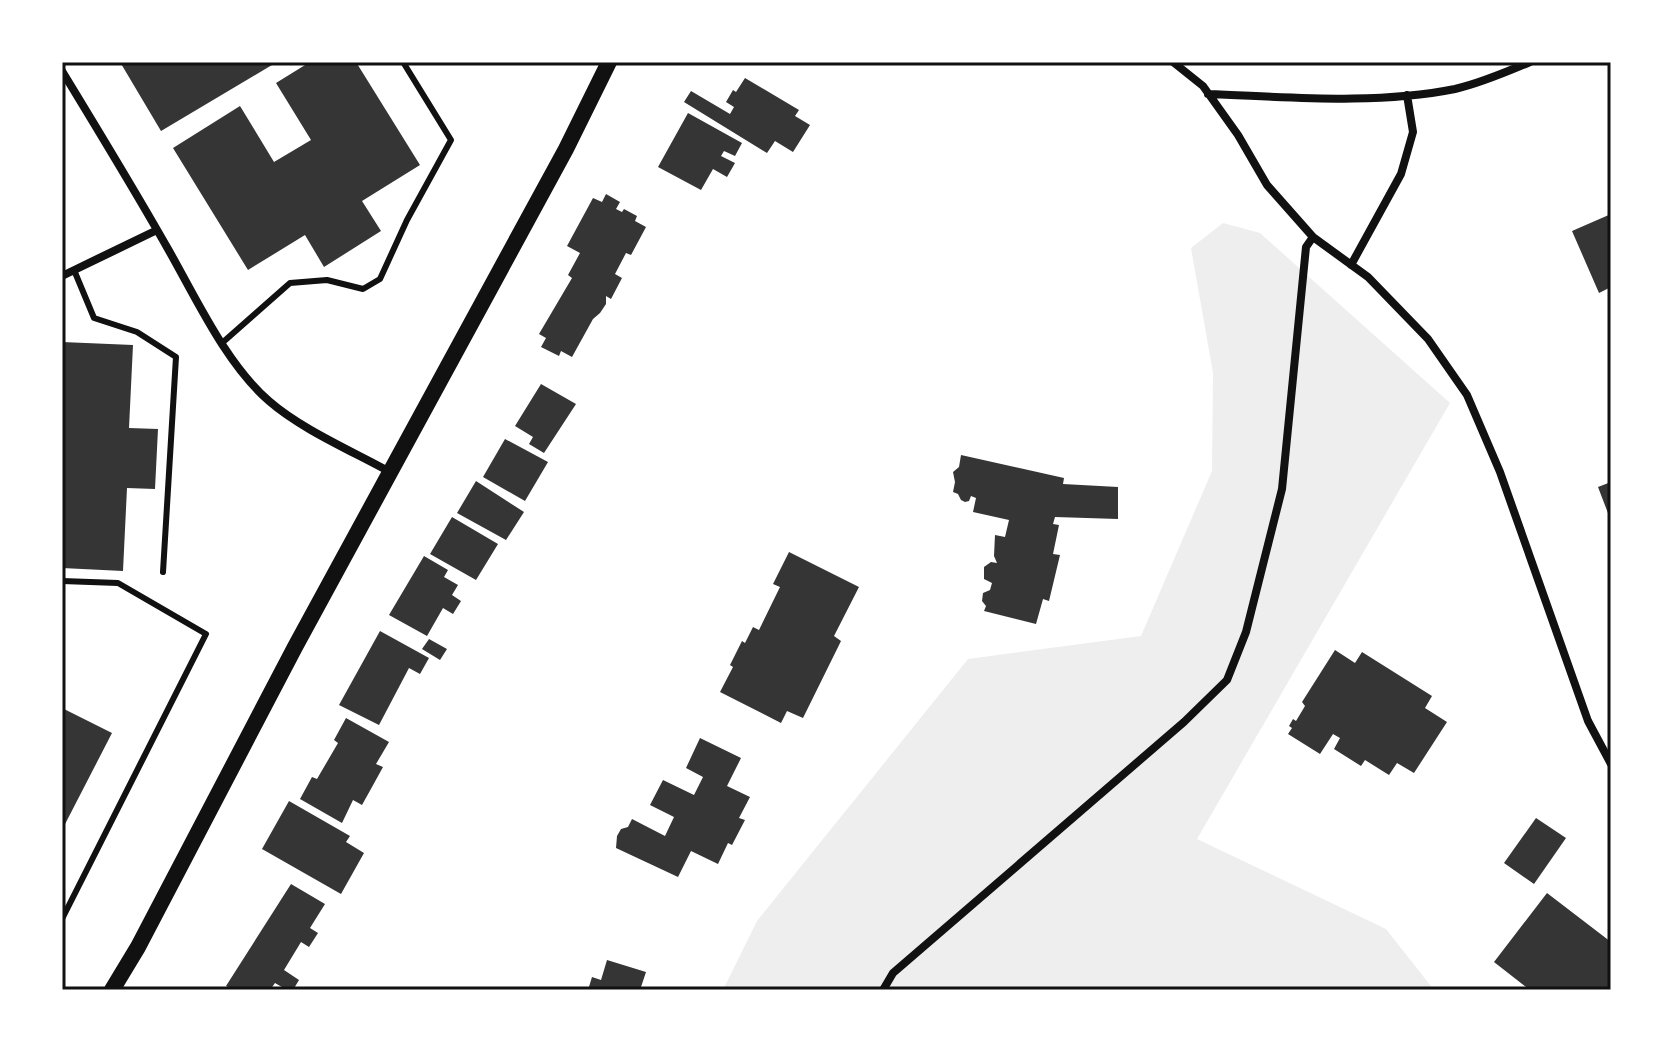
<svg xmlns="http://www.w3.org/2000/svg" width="1673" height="1052" font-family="Georgia,serif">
  <rect width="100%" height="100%" fill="#fff"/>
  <!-- green -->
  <path fill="#eee" d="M1223,223L1260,233L1450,403L1197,839L1386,929L1434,990H723L757,921L968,659L1141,636L1212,471L1213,373L1191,248Z"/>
  <!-- building -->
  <path fill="#353535" d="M120,62H277L161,131Z
    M310,62H356L420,165L362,201L381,231L324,267L305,235L248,270L173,148L240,106L274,162L311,140L276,83Z
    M745,78L799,110L795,116L810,125L793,152L775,141L767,153L684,102L691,91L730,114L734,107L726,102L733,90L736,92Z
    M688,113L742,143L735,156L724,151L721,156L735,163L727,177L713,169L701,190L658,167Z
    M606,194L620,202L616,209L622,212L624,209L637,216L635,221L646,227L631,255L626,253L615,274L622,278L611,299L606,296V304L600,313L593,319L572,357L561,351L559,356L541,347L546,338L539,334L572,278L568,275L580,253L567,246L593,198L602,202Z
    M1611,214V287L1599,293L1572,231Z
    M62,342L133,345L129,428L158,429L155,489L127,488L123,571L62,568Z
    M541,384L576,404L544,453L529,444L533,437L515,426Z
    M505,439L548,462L525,501L483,477Z
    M961,455L1064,478L1063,484L1118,487V519L1055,517L1053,524L1059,525L1053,554L1060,555L1049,601L1043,599L1036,624L984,611L986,606L982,601L983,593L990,590L992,583L984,579V567L991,562L997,563L994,556L995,535L1005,537L1009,520L973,512L976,498L971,496L969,501L965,502L961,500L958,494L953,492L955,482L953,472L959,467Z
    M476,481L524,512L506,540L457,513Z
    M1611,482V521L1598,487Z
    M452,517L498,544L476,580L430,554Z
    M789,552L859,587L834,636L841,641L803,718L787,711L781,723L720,692L733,667L730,665L742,641L745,643L753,627L759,630L780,587L773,584Z
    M424,556L448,570L444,577L458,585L452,595L461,601L453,614L443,608L427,636L389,615Z
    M380,631L429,658L420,674L409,668L379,725L339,705Z
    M429,639L447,649L440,660L422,649Z
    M1335,650L1355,663L1362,652L1432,696L1425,708L1447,722L1414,773L1397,763L1389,775L1365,760L1361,766L1334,749L1340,738L1333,734L1320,754L1288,734L1292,728L1289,726L1293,719L1296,721L1305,706L1302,702Z
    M62,708L112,733L62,830Z
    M346,718L389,742L376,764L383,767L372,787L362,805L353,800L342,823L300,799L312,777L317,779L338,743L334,740Z
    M700,738L741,758L727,786L750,797L739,818L745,820L732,845L728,843L718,864L691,851L678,877L616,848L617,836L621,829L628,827L632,819L665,836L674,817L650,805L663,780L694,795L703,777L686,768Z
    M289,801L350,836L346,842L364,853L341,894L262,849Z
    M1536,818L1566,838L1534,884L1504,863Z
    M291,884L325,904L310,928L318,933L309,947L301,942L284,970L299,980L293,990H287L275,983L270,990H233L226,986Z
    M1547,893L1611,942V990H1530L1494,962Z
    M607,960L646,972L640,990H588L592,977L601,980Z"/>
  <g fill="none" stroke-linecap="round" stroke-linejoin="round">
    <!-- service -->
    <path stroke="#111" stroke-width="6" d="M74,270L94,318L137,332L176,357L163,572
      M222,343L290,283L327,280L363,289L380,279L407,220L451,140L403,62
      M62,581L118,583L206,634L62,919"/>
    <!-- minor -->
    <path stroke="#111" stroke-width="8" d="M1173,62L1203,86L1238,135L1267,185L1313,237L1368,277L1428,339L1467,395L1500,472L1588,721L1611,764
      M62,71C98,130 134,189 168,249C196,298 226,364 269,401C301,429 352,451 390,472
      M1208,94C1290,97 1374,105 1455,89C1477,84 1509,71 1530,62
      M1351,265L1401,174L1413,132L1407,95
      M62,276L157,230
      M883,990L893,973L1184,722L1227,680L1246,632L1282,489L1306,247L1313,237"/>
    <!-- secondary -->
    <path stroke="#111" stroke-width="16" d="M112,990L138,947L295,647L566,149L609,62"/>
  </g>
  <!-- border -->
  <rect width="1673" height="1052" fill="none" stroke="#ffffff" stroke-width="128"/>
  <rect x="64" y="64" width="1545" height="924" fill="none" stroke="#111" stroke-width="3"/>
</svg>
